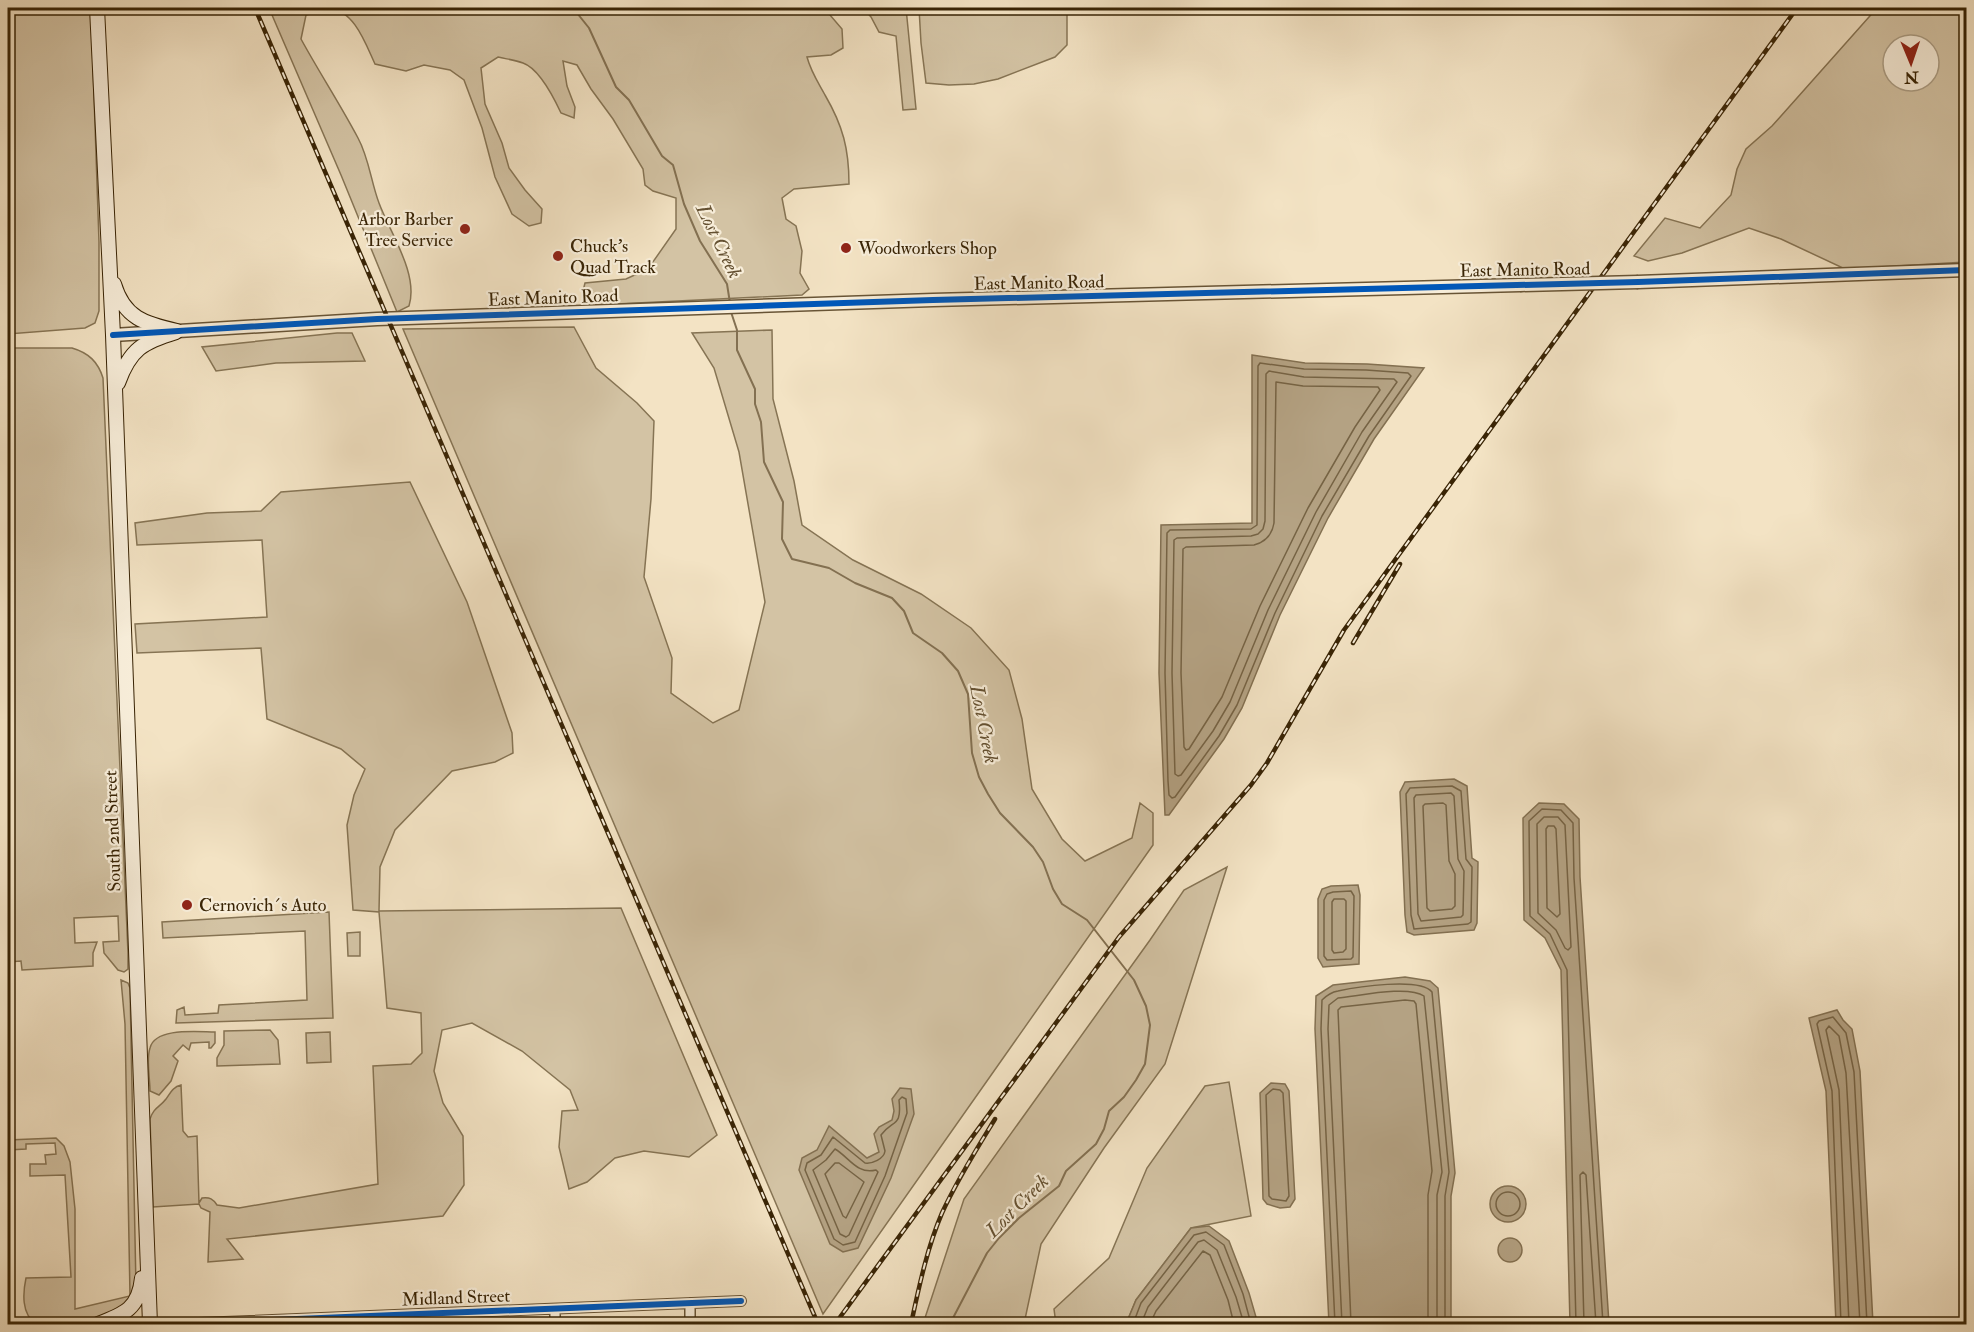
<svg xmlns="http://www.w3.org/2000/svg" width="1974" height="1332" font-family="'IM FELL Double Pica',serif">
  <rect width="100%" height="100%" fill="#f3e3c4"/>
  <filter id="stains"><feTurbulence type="fractalNoise" baseFrequency=".00333" numOctaves="4"/><feColorMatrix values="0 0 0 0 .2 0 0 0 0 .09 0 0 0 0 .02 0 0 0 .5 -.17"/></filter>
  <radialGradient id="worn" r=".72"><stop offset=".6" stop-color="#630" stop-opacity="0"/><stop offset="1" stop-color="#630" stop-opacity=".3"/></radialGradient>
  <!-- green -->
  <path fill="#d3c3a4" stroke="#867454" stroke-width="1.5" fill-rule="evenodd" d="M8,8H91L99,242V311L95,323L85,328L8,334Z
    M269,8H824L842,29L843,48L831,55L807,57C811,72 818,82 825,95C843,126 849,149 849,184L794,189L782,198L786,219L796,226L802,251L800,273L809,289L802,295L596,305L584,303L582,295L585,283L626,279L648,269L676,229V198L653,191L645,185L643,169L613,119L591,89L577,65L563,61L567,86L575,107L574,118L561,113C554,98 540,69 523,63C515,60 506,59 498,57L481,68L485,104L502,143L509,168L525,190L542,209L541,223L529,226L512,214L495,177L482,128L464,80L450,70L424,65L406,71L375,64C366,45 354,9 329,9C322,9 313,13 306,15L301,39C319,72 340,104 358,138C369,158 371,182 379,203C390,233 419,274 409,306L397,312L341,175Z
    M863,8H906L916,109L903,110L896,36L879,32L871,17Z
    M919,8H1067V45L1055,57L998,79L974,84L949,85L926,83L921,43Z
    M1877,8H1966V262L1845,269L1781,239L1749,228L1682,253L1648,261L1634,256L1665,218L1700,228L1731,195L1737,169L1746,149L1772,126ZM1893,45H1929V81H1893Z
    M574,327L596,368L637,403L654,421L651,499L644,577L672,658L671,693L713,723L739,710L765,602L739,452L714,368L692,333L772,330L773,399L794,481L802,525L853,560L921,594L971,628L1009,670L1022,719L1032,789L1062,839L1085,861L1132,838L1140,803L1153,813V845L823,1314L403,329Z
    M337,333H352L365,361L276,363L216,371L202,347Z
    M8,348H72C89,353 98,362 103,378L128,953V969L124,972L118,970L104,953L103,942L119,941L118,916L74,918L75,943L97,942L93,953V966L22,970L21,961L8,962Z
    M410,482L467,602L512,733L513,753L495,762L452,771L395,830L380,867L379,911L621,908L717,1135L689,1157L644,1151L615,1158L587,1182L569,1189L559,1147L562,1111L578,1110L570,1090L522,1051L472,1023L442,1030L434,1071L443,1103L463,1136L464,1185L443,1216L227,1239L243,1259L208,1262L210,1212L201,1208L199,1204L153,1207L150,1119C154,1107 159,1108 166,1099C171,1092 173,1087 181,1085L183,1131L188,1137L197,1136L199,1203L202,1198C210,1197 213,1199 217,1205L239,1208L378,1184L373,1066L411,1064L422,1053L421,1013L387,1008L379,912L353,910L347,825L354,795L365,769L341,749L267,719L261,648L137,653L135,624L267,617L262,540L137,545L135,523L207,513L261,511L281,492Z
    M1227,867L1165,1064L1104,1148L1041,1244L1024,1324H923L964,1199L1150,940L1184,890Z
    M329,912L333,1018L176,1023L177,1010L184,1007L185,1015L218,1013L219,1005L307,1000L305,931L163,938L162,922Z
    M360,932V956H348L347,933Z
    M121,980L128,983L130,988L136,1287L134,1298L104,1318L92,1322L36,1323C21,1315 23,1292 26,1278L71,1277L65,1175L30,1176V1164H46L45,1155L56,1154L55,1143L26,1144V1149L8,1150V1140L56,1138L64,1146L70,1162L75,1209V1309L130,1296L125,1024Z
    M270,1030L278,1040L280,1064L217,1066V1058L224,1045V1031Z
    M215,1032V1043L211,1048H209V1042L191,1043L189,1050L183,1045L173,1056L178,1061L171,1081L159,1095L150,1091C150,1078 146,1060 150,1048C155,1027 198,1032 215,1032Z
    M330,1032L331,1062L307,1063L306,1033Z
    M1229,1082L1251,1216L1191,1228L1136,1300L1126,1324H1056L1054,1309L1109,1258L1147,1168L1205,1086Z"/>
  <!-- water -->
  <path fill="#b4a283" stroke="#837051" stroke-width="1.5" d="M1252,355L1305,363L1367,364L1424,368L1374,439L1328,518L1280,615L1242,708L1224,739L1169,815H1165L1159,673L1161,525L1252,523Z
    M1454,779L1467,786L1472,858L1478,862L1477,923L1474,930L1414,935L1407,932L1405,915L1400,792L1405,782Z
    M1539,803L1564,804L1579,819L1580,877L1609,1324H1570L1561,970L1545,938L1524,920L1523,818Z
    M1358,885L1360,895L1359,964L1323,967L1318,958V899L1322,889L1331,886Z
    M1405,977L1430,981L1438,988L1455,1173L1451,1196V1324H1329L1315,1029L1316,996L1333,985Z
    M1837,1010L1843,1020L1852,1029L1860,1071L1873,1324H1836L1826,1091L1809,1018Z
    M1271,1083L1285,1084L1289,1091L1295,1199L1290,1207L1280,1208L1267,1204L1263,1199L1260,1093Z
    M900,1088L911,1089L914,1114L891,1178L858,1248L843,1252L830,1244L799,1170L802,1158L817,1150L829,1126L867,1158L879,1152L874,1134L879,1127L892,1120L894,1111L892,1099Z
    M1490 1204a18 18 0 1 1 36 0a18 18 0 1 1-36 0Z
    M1209,1226L1229,1241L1249,1293L1258,1324H1126L1136,1300L1191,1228Z
    M1498 1250a12 12 0 1 1 24 0a12 12 0 1 1-24 0Z"/>
  <g fill="none" stroke-linecap="round" stroke-linejoin="round">
    <!-- shore -->
    <path stroke="#766344" stroke-width="1.5" d="M1260,363L1304,369L1366,370L1408,373L1411,376L1369,436L1322,516L1275,613L1237,705L1219,736L1175,797L1172,798L1169,795L1168,781L1165,673L1167,533L1170,530L1251,529L1257,525L1258,366Z
      M1269,371L1304,377L1394,379L1397,382L1362,432L1316,512L1268,610L1230,702L1213,731L1181,775L1178,776L1175,774L1172,673L1174,540L1177,538L1251,536L1258,534L1263,529L1265,521L1266,374Z
      M1276,382L1303,386L1378,387L1380,390L1355,427L1308,508L1260,606L1222,697L1189,749L1186,750L1184,747L1181,673L1183,549L1186,547L1254,545C1266,542 1272,535 1274,523Z
      M1452,786L1461,791L1466,859L1472,867L1471,922L1468,924L1414,929L1411,915L1406,794L1410,788Z
      M1451,793L1454,796L1458,859L1464,871L1463,915L1461,917L1421,921L1418,914L1414,798L1416,795Z
      M1443,803L1446,805L1449,861L1455,874V906L1452,909L1430,911L1427,908L1423,806L1425,804Z
      M1544,817H1558L1565,825L1571,947L1568,950L1565,948L1556,930L1538,913L1537,824Z
      M1548,826H1554L1556,829L1560,914L1557,917L1547,908L1546,829Z
      M1351,891L1354,896L1353,957L1351,959L1327,960L1324,956V900L1327,894L1333,892Z
      M1334,899H1344L1346,901V949L1343,952L1334,953L1332,950V902Z
      M1273,1089L1280,1090L1283,1093L1289,1196L1286,1201L1272,1199L1269,1196L1266,1095Z
      M902,1097L906,1099L907,1113L885,1176L855,1242L843,1245L834,1239L805,1170L807,1163L821,1155L833,1137L865,1163C872,1164 884,1159 885,1151L881,1135C893,1119 902,1128 899,1100Z
      M835,1149C849,1157 857,1175 876,1170L878,1172L849,1235L846,1237L840,1234L813,1170L826,1160Z
      M835,1163H839L864,1182L846,1218L843,1216L825,1174Z
      M1496 1204a12 12 0 1 1 24 0a12 12 0 1 1-24 0Z
      M1133,1324L1141,1303L1194,1235L1206,1232L1224,1245L1243,1294L1251,1324
      M1141,1324L1148,1307L1198,1242L1204,1240L1217,1250L1236,1297L1244,1324
      M1150,1324L1156,1311L1203,1251L1210,1255L1228,1300L1234,1324
      M1335,1324L1321,1029L1322,1000C1326,996 1332,992 1338,991C1356,987 1420,977 1432,992L1449,1172L1445,1196V1324
      M1342,1324L1328,1029L1329,1005L1338,998C1359,996 1408,985 1424,996L1442,1172L1437,1195V1324
      M1351,1324L1338,1010L1341,1007L1405,1000L1414,1001L1416,1004L1432,1171L1428,1195V1324
      M1576,1324L1567,970L1550,934L1530,916L1529,821L1542,809L1561,810L1573,823L1574,878L1603,1324
      M1584,1324L1580,1175L1583,1172L1586,1175L1596,1324
      M1841,1324L1832,1091L1817,1024L1819,1021L1833,1017L1846,1033L1854,1072L1867,1324
      M1849,1324L1839,1090L1826,1030L1829,1026L1839,1036L1846,1073L1860,1324"/>
    <!-- stream -->
    <path stroke="#837051" stroke-width="2" d="M573,8L589,28L616,87L629,100L662,156L673,165L684,204L700,241L727,284L730,303
      M731,312L737,330V350L755,389V404L761,422L764,462L783,502L782,539L792,559L829,568L855,583L892,598L904,611L913,633L942,653L958,671L968,694L972,753L979,777L988,794L1000,813L1033,847L1043,862L1053,889L1062,904L1087,920L1134,980L1146,1006L1150,1025L1145,1064L1136,1080L1124,1097L1109,1111L1104,1129L1096,1144L1066,1171L1059,1186L1019,1218L999,1238L987,1253L953,1318L952,1324"/>
    <defs>
      <path id="minor" d="M690,1303V1324
        M555,1309V1324
        M173,1324L741,1301"/>
      <path id="tertiary" d="M1638,282L1966,270
        M113,335L377,319L933,300L1520,285"/>
      <path id="secondary" d="M97,8L113,335L150,1324
        M114,284C124,318 145,324 177,331
        M118,383C130,349 143,342 176,332
        M98,1324C125,1314 139,1308 142,1278"/>
    </defs>
    <!-- minor casing -->
    <use href="#minor" stroke="#685435" stroke-width="12"/>
    <!-- tertiary casing -->
    <use href="#tertiary" stroke="#685435" stroke-width="15"/>
    <!-- secondary casing -->
    <use href="#secondary" stroke="#392405" stroke-width="16"/>
    <!-- minor -->
    <use href="#minor" stroke="#f7edd9" stroke-width="9"/>
    <!-- tertiary -->
    <use href="#tertiary" stroke="#f7edd9" stroke-width="12"/>
    <!-- secondary -->
    <use href="#secondary" stroke="#f7edd9" stroke-width="14"/>
    <defs>
      <path id="rail" d="M255,8L818,1324
        M1353,643L1400,564
        M835,1324L1119,937L1251,785L1267,763L1344,630L1797,8
        M911,1324C919,1287 927,1248 942,1213C957,1180 976,1150 995,1119"/>
    </defs>
    <!-- rail casing -->
    <use href="#rail" stroke="#392405" stroke-width="4.5"/>
    <!-- rail -->
    <use href="#rail" stroke="#f7edd9" stroke-width="2" stroke-dasharray="7" stroke-linecap="butt"/>
    <defs>
      <path id="tertiary-bridge" d="M1520,285L1638,282"/>
    </defs>
    <!-- tertiary-bridge casing -->
    <use href="#tertiary-bridge" stroke="#685435" stroke-width="15" stroke-linecap="butt"/>
    <!-- tertiary-bridge -->
    <use href="#tertiary-bridge" stroke="#f7edd9" stroke-width="12"/>
    <defs>
      <path id="cycleway" d="M113,335L377,319L933,300L1638,282L1966,270
        M173,1324L741,1301"/>
    </defs>
    <!-- cycleway casing -->
    <use href="#cycleway" stroke="#f7edd9" stroke-width="10"/>
    <!-- cycleway -->
    <use href="#cycleway" stroke="#0057b8" stroke-width="6"/>
  </g>
  <!-- markers -->
  <g fill="#8f2418" stroke="#f7edd9" stroke-width="2">
    <circle cx="465" cy="229" r="6"/>
    <circle cx="846" cy="248" r="6"/>
    <circle cx="558" cy="256" r="6"/>
    <circle cx="187" cy="905" r="6"/>
  </g>
  <g text-anchor="middle" dominant-baseline="central" stroke-width="4.5" stroke-linejoin="round" paint-order="stroke">
    <!-- poi labels -->
    <g font-size="18" fill="#392405" stroke="#f7edd9" text-anchor="start">
      <text x="453" y="219" text-anchor="end">Arbor Barber<tspan x="453" dy="21">Tree Service</tspan></text>
      <text x="570" y="246">Chuck's<tspan x="570" dy="21">Quad Track</tspan></text>
      <text x="858" y="248">Woodworkers Shop</text>
      <text x="199" y="905">Cernovich´s Auto</text>
    </g>
    <!-- street labels -->
    <g font-size="18" fill="#392405" stroke="#f7edd9">
      <text transform="translate(1525 270) rotate(-1)">East Manito Road</text>
      <text transform="translate(1039 283) rotate(-1)">East Manito Road</text>
      <text transform="translate(553 298) rotate(-2)">East Manito Road</text>
      <text transform="translate(113 831) rotate(-92)">South 2nd Street</text>
      <text transform="translate(456 1298) rotate(-2)">Midland Street</text>
    </g>
    <!-- water labels -->
    <g font-size="20" font-style="italic" fill="#645031" stroke="#f7edd9">
      <text transform="translate(719 241) rotate(64)">Lost Creek</text>
      <text transform="translate(984 724) rotate(79)">Lost Creek</text>
      <text transform="translate(1017 1206) rotate(-45)">Lost Creek</text>
    </g>
  </g>
  <!-- margin -->
  <rect width="1974" height="1332" fill="none" stroke="#f3e3c4" stroke-width="30"/>
  <rect x="9" y="9" width="1956" height="1314" fill="none" stroke="#392405" stroke-width="3"/>
  <rect x="15" y="15" width="1944" height="1302" fill="none" stroke="#392405" stroke-width="1.5"/>
  <!-- north arrow -->
  <g transform="translate(1911 63) rotate(178)"><circle r="28" fill="#f7edd9" stroke="#ab9d84" stroke-width="1.5"/>
  <path d="M0-4.5L10 22L0 15L-10 22Z" fill="#8f2418"/>
  <text y="-9" font-size="16" font-weight="bold" text-anchor="middle" fill="#392405">N</text>
  </g>
  <rect width="100%" height="100%" filter="url(#stains)"/>
  <rect width="100%" height="100%" fill="url(#worn)"/>
</svg>
